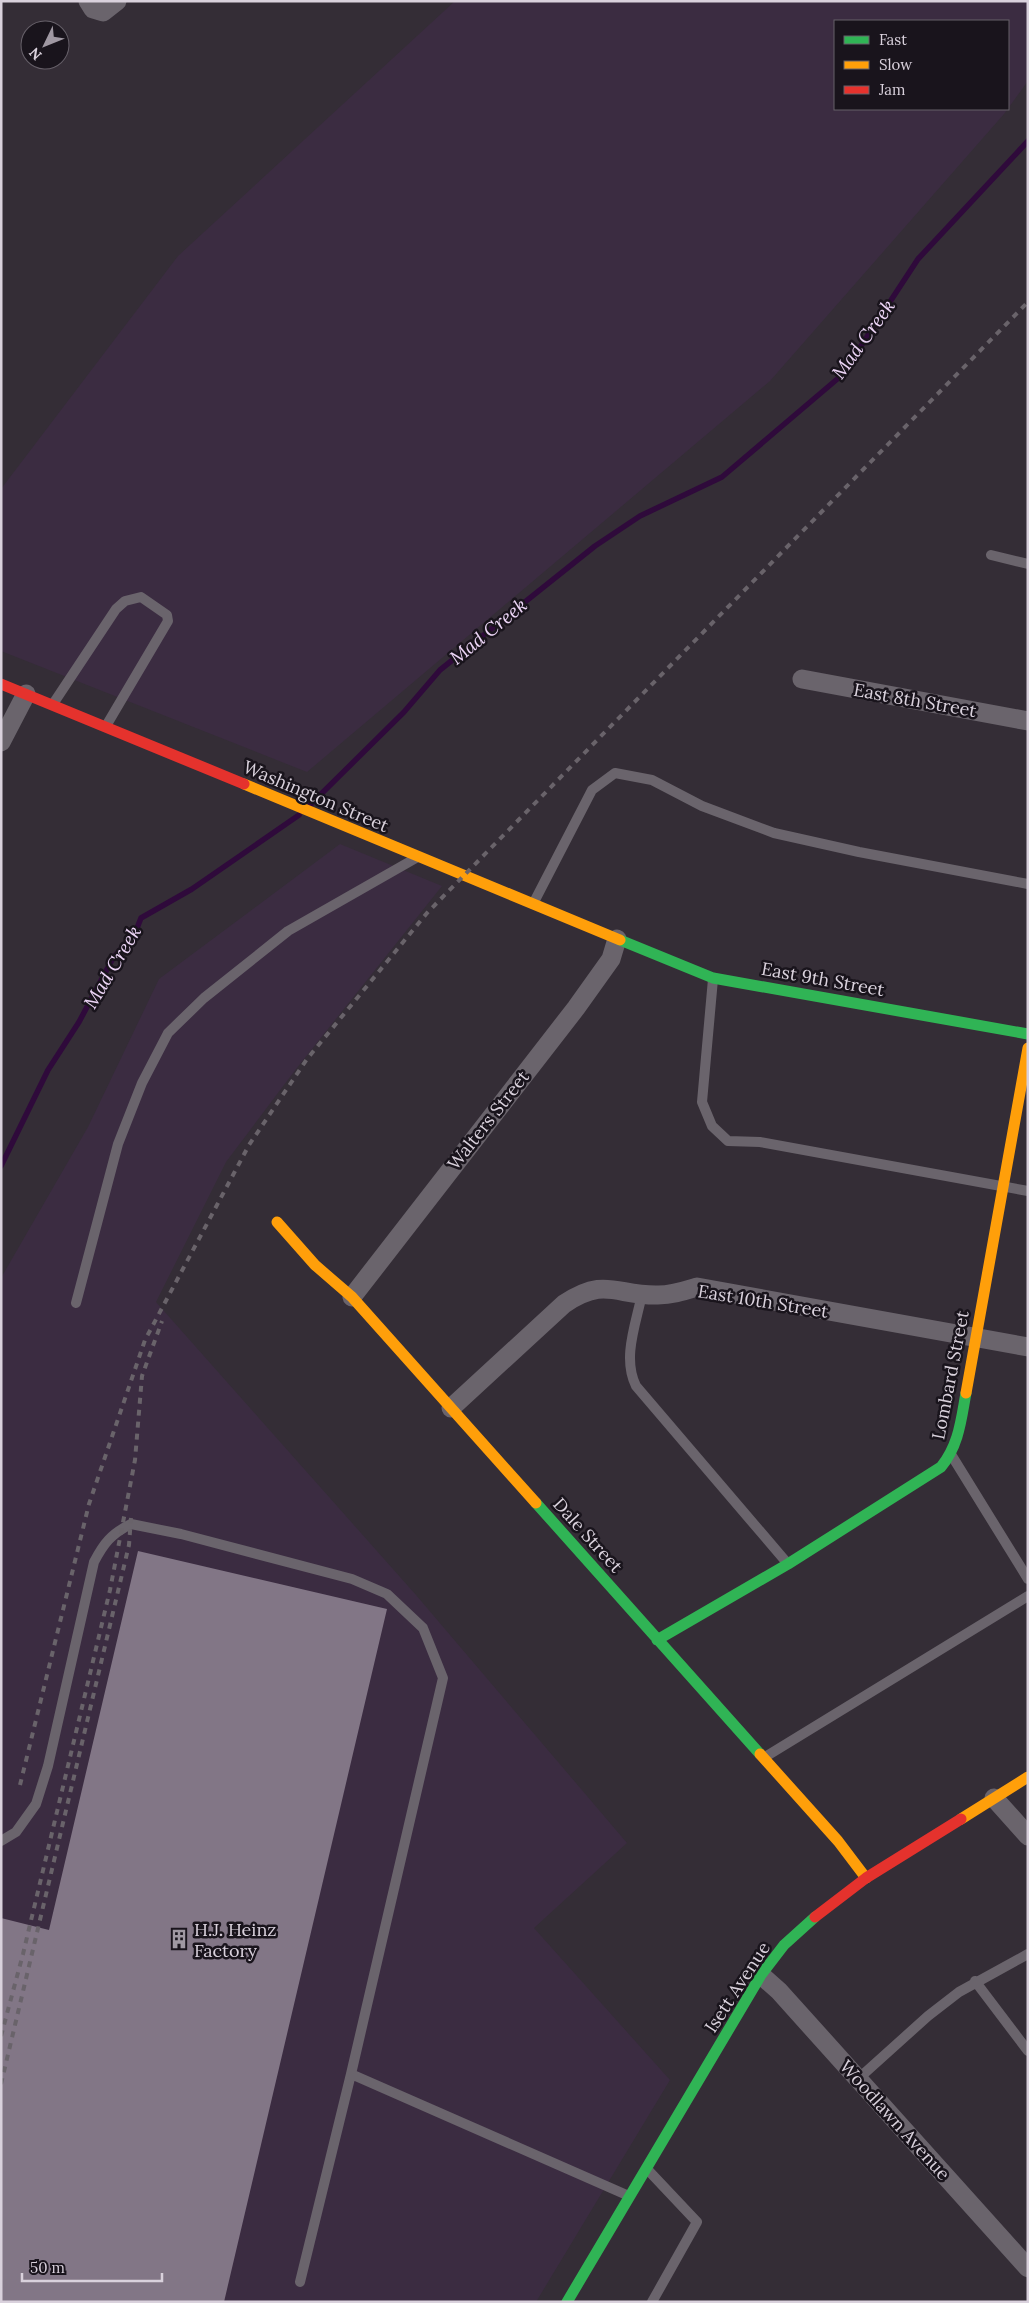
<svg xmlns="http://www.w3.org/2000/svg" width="1029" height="2303" font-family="Lora,serif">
  <rect width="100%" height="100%" fill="#342d36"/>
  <!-- built -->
  <path fill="#3b2c41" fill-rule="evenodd" d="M455,1H1028V81L1004,114L770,381L307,772L1,651V489L178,256ZM835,21H1008V109H835Z
    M340,844L442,886L296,1069L226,1162L156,1302L416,1595L627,1843L534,1928L670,2080L536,2302H1V1278L88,1127L159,979Z"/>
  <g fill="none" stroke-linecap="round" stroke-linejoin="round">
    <!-- stream -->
    <path stroke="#2f0a3b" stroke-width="5.5" d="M310,805L404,712L440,670L595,546L640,516L722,477L842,375L918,259L1028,141
      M1,1166L48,1070L79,1022L113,958L135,933L141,918L192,889L299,815"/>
  </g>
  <!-- building -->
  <path fill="#827686" d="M138,1551L387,1609L224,2302H1V1918L49,1930Z"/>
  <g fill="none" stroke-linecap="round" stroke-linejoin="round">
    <!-- lane -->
    <path stroke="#6a646c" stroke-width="10" d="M991,555L1028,564
      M53,704L116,609L125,601L141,597L167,615L168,621L106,726
      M533,904L592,790L615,773L652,780L702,806L774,833L859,852L1028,884
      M713,979L702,1102L712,1126L728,1141L760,1142L1028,1191
      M642,1294C636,1324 622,1358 636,1386L788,1564
      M76,1303L118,1144L142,1083L168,1033L204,998L288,931L416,858
      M952,1456L1028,1579
      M765,1757L1028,1596
      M1,1841L16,1832L36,1804L48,1766L94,1562C104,1543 111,1534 131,1524L181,1534L352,1579L387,1594L423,1628L443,1678L351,2074L300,2282
      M975,1981L1028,2051
      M351,2074L629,2196
      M858,2079L928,2016L959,1992L1028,1954
      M647,2169L697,2222L652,2302"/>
    <!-- street -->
    <path stroke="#6a646c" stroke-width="19" d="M88,1L93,9L103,12L117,1
      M802,679L1028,721
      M1,742L26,694
      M352,1297L576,1008L611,959L617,939
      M451,1408L564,1304C606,1276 616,1296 658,1295C672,1295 684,1291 697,1287L1028,1347
      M994,1798L1028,1836
      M761,1975L779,1991L1028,2268"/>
    <!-- fast -->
    <path stroke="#30b455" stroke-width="11" d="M620,940L713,978L1028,1034
      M536,1503L760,1754
      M657,1640L788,1564L941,1467C959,1445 961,1420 966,1393
      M567,2302L761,1975L784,1945L815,1917"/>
    <!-- slow -->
    <path stroke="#ff9f0a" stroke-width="11" d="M244,784L620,940
      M277,1222L315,1265L352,1297L536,1503
      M966,1393L1028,1048
      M760,1754L838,1841L866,1878
      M961,1819L1028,1777"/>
    <!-- jam -->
    <path stroke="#e5322d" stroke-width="11" d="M1,684L244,784
      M815,1917L866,1878L961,1819"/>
    <!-- rail -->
    <path stroke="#69636a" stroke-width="4" stroke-dasharray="6 6" stroke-linecap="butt" d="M20,1785L89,1504L145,1340L249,1145L307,1059L427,913L1028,302
      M1,2036L23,1954L110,1590L135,1460L142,1376L162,1321
      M1,2084L129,1545L131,1518"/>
  </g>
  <!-- icons -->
  <defs>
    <symbol id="building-bare" viewBox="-9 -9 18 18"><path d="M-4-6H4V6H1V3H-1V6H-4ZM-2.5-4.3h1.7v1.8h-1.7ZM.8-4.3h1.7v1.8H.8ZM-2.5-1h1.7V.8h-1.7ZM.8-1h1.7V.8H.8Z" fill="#9f98a2" stroke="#19141c" stroke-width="2.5" paint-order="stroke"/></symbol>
  </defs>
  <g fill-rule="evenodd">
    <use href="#building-bare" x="165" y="1925" width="28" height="28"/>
  </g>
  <g text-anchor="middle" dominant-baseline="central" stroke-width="5" stroke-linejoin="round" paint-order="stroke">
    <!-- street labels -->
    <g font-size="18" fill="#d9d1dc" stroke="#19141c">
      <text transform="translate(915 700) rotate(10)">East 8th Street</text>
      <text transform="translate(316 796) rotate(23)">Washington Street</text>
      <text transform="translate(823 979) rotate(10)">East 9th Street</text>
      <text transform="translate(488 1120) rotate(-52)">Walters Street</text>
      <text transform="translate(763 1301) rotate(9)">East 10th Street</text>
      <text transform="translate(950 1375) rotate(-79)">Lombard Street</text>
      <text transform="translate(588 1535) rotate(48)">Dale Street</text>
      <text transform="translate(737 1987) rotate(-57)">Isett Avenue</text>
      <text transform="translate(895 2120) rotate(48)">Woodlawn Avenue</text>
    </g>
    <!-- poi labels -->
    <g font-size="18" fill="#d9d1dc" stroke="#19141c" text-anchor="start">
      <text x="194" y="1929">H.J. Heinz<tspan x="194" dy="21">Factory</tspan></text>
    </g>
    <!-- water labels -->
    <g font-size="19" font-style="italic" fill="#ecd5f6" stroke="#19141c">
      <text transform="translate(863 339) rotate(-54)">Mad Creek</text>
      <text transform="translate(488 631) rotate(-39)">Mad Creek</text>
      <text transform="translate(112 967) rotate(-59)">Mad Creek</text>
    </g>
  </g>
  <!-- border -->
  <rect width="1029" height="2303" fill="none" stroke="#d9d1dc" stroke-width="5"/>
  <!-- legend -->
  <rect x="834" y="20" width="175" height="90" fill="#19141c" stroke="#666069"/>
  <rect x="844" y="36" width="25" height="8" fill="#30b455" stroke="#666069"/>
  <text x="879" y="45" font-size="15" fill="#d9d1dc">Fast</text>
  <rect x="844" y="61" width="25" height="8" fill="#ff9f0a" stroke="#666069"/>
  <text x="879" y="70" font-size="15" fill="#d9d1dc">Slow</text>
  <rect x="844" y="86" width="25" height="8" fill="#e5322d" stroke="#666069"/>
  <text x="879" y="95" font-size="15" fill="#d9d1dc">Jam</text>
  <!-- north arrow -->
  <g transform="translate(45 45) rotate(227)"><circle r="24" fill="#19141c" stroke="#666069"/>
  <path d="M0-4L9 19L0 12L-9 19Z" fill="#9f98a2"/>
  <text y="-8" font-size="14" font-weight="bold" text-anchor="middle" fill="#d9d1dc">N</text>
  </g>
  <!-- scale -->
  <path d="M22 2273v8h140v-8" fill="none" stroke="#d9d1dc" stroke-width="2.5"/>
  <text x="30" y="2273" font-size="15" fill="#d9d1dc" stroke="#19141c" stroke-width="4" paint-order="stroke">50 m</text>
</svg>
